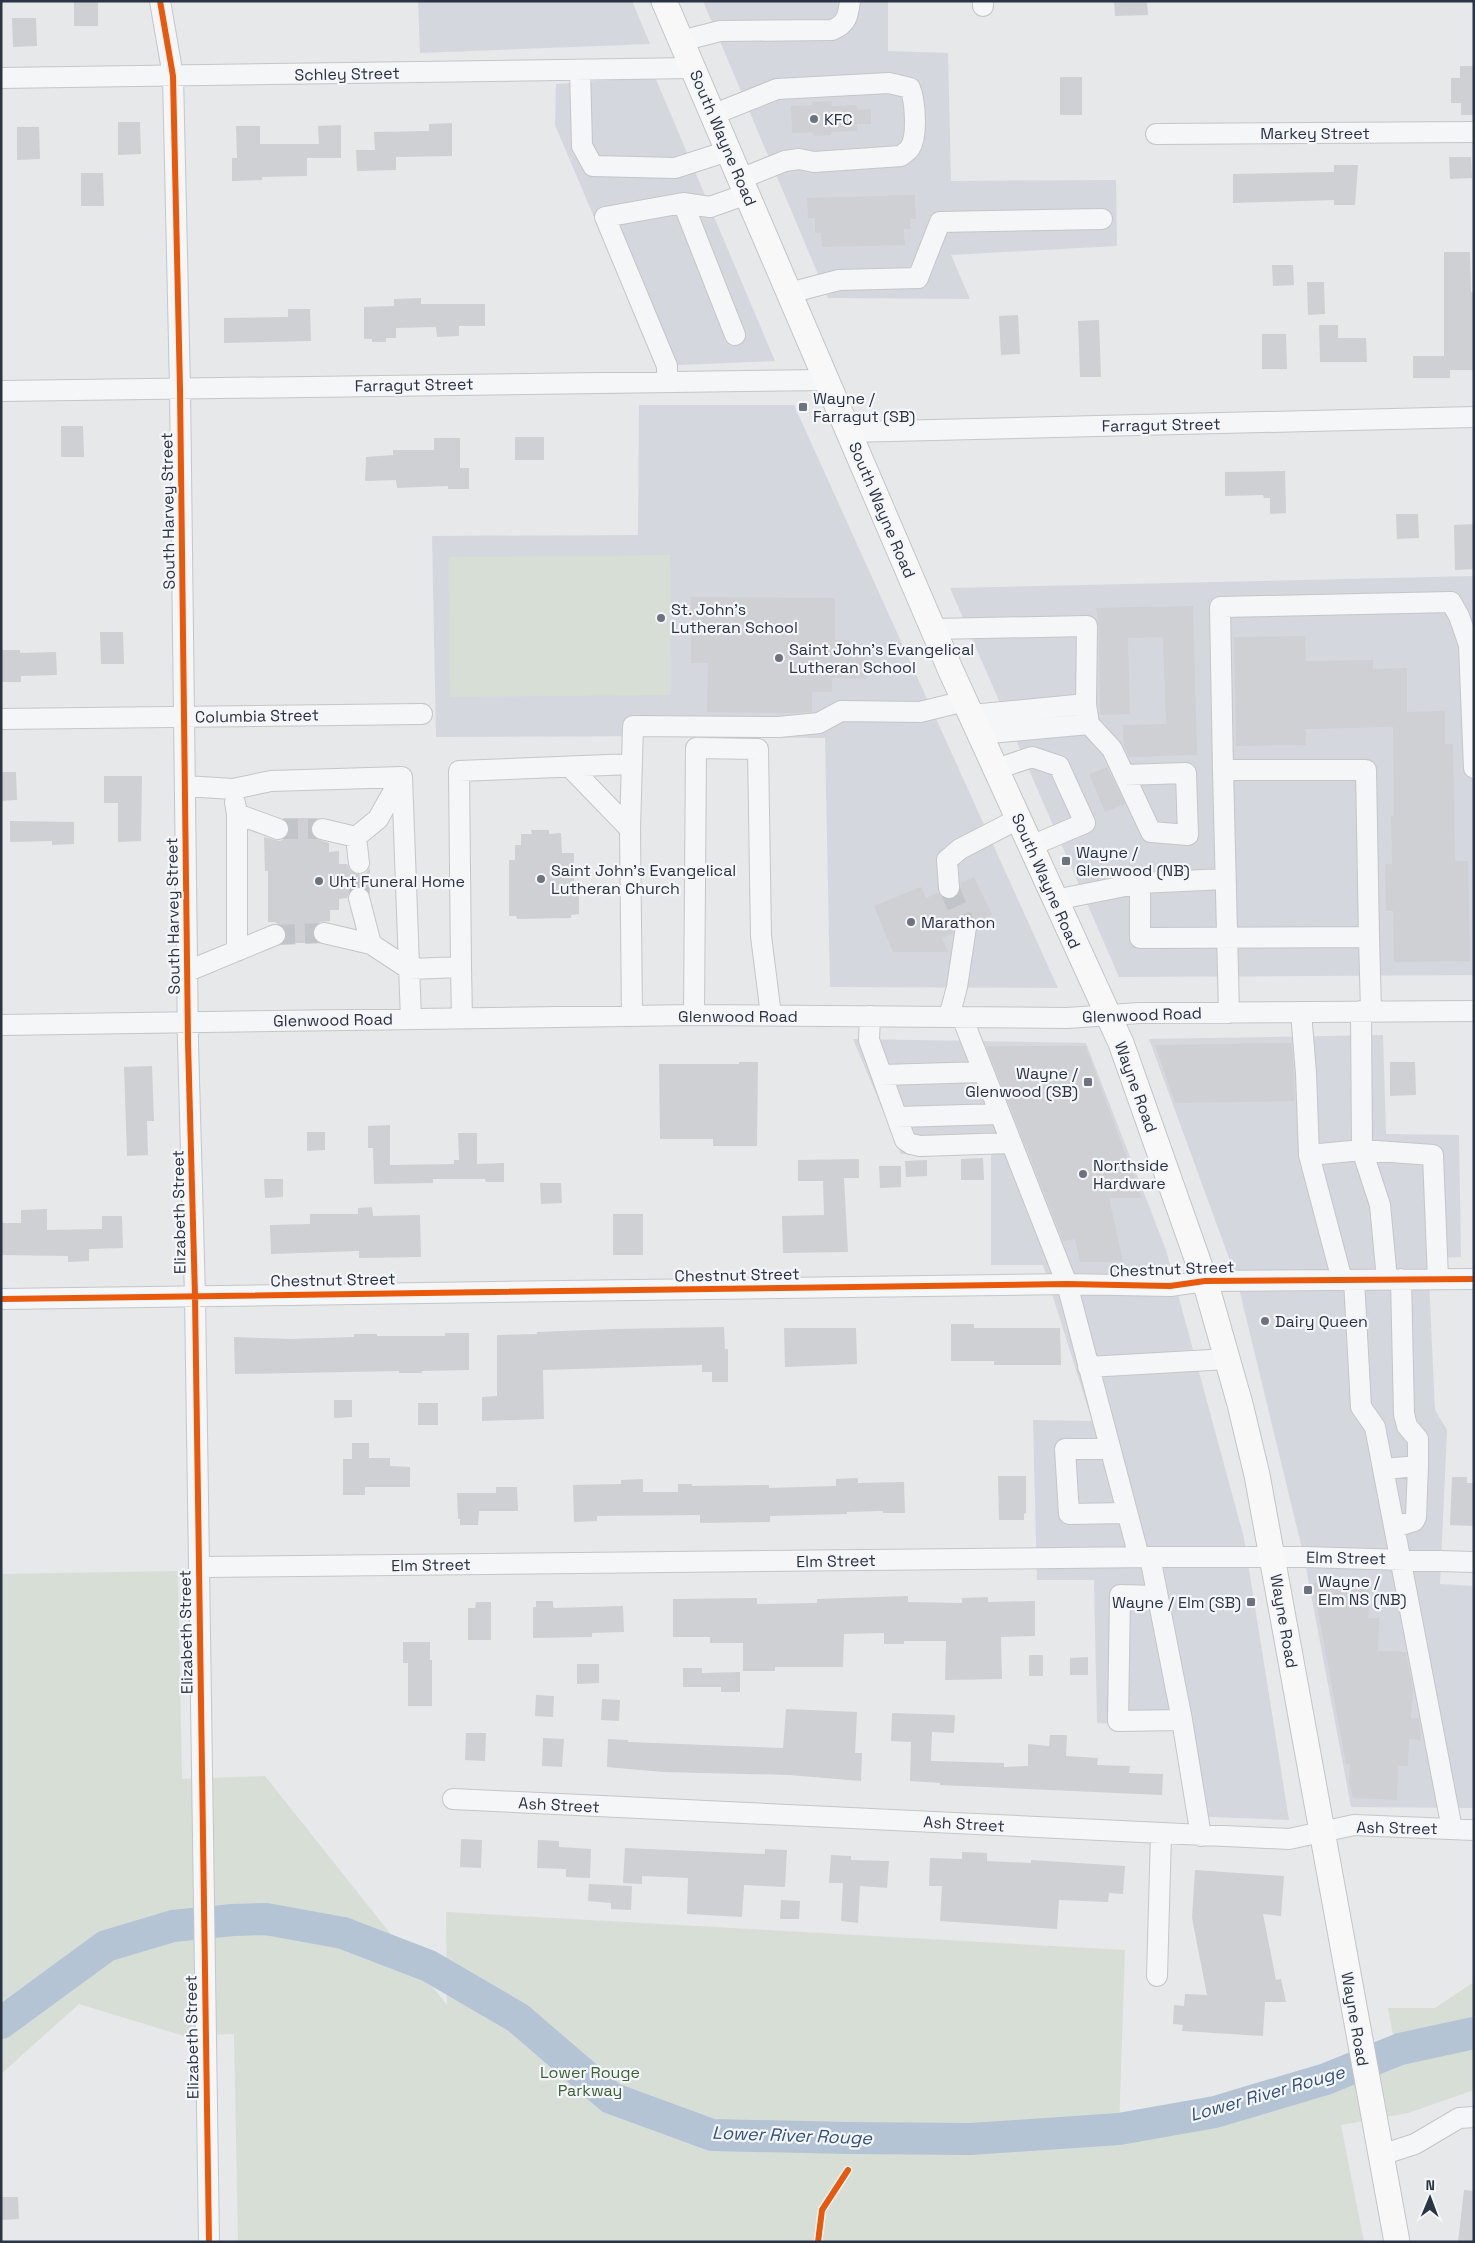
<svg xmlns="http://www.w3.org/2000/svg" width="1475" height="2243" font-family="'Space Grotesk',sans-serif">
  <rect width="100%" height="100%" fill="#e6e8ea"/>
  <!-- built -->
  <path fill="#d4d7dd" d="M418,1H632L650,44L420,53Z
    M703,1H888V51L948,53L951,181L1116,180L1117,246L951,255L970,299L828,298Z
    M655,77L775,361L657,366L555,125L556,84Z
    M639,405H794L1058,988L830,987L825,738L660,736L436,737L432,536L638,535Z
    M1474,576V975L1119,977L950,588Z
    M1383,1035L1386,1134L1459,1135L1461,1257L1428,1258L1435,1410L1447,1430L1440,1584L1474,1586V1808L1351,1807L1304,1557L1237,1280L1149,1039Z
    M853,1039L1086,1043L1166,1250L1244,1538L1289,1820L1187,1816L1174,1727L1097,1723L1094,1580H1037L1033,1420L1092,1421L1043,1265H991V1151L901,1154Z"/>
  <!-- green -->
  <path fill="#d6ded6" d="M670,555L671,695L450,697L449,557Z
    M178,1571L182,1779L265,1776L447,2005L446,1912L1125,1950L1119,2129L1215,2112L1326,2079L1396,2051L1388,2008H1435L1474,1982V2090L1408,2113L1341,2125L1364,2242H238L234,2034L184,2036L79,2004L1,2074V1574Z"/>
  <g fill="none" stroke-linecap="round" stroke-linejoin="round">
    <!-- river -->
    <path stroke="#b4c4d5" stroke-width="32" d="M1,2023L106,1946L173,1926L233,1920L266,1919L343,1933L429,1966L518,2018L611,2098L712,2135L849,2138L971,2139L1119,2129L1215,2112L1326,2079L1400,2049L1474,2033"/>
  </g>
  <!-- building -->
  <path fill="#ced0d3" d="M74,1H98V26H74Z
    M1114,1H1147L1148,15L1115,16Z
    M12,18H36L37,46L13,47Z
    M1460,66H1474V115H1461V103H1451V78H1460Z
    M1060,77H1082V115H1060Z
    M832,101V106L856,105L857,110L871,109V124H857V131L831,132V135L814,136L813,132L792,133L791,106L812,105V102Z
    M118,122H140L141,154L118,155Z
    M452,123V156L396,157V170L357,171L356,150H375L374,132L429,131V124Z
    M341,125V158H307V176L262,177V180L232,181V158H237L236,126H260V144H319L318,126Z
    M17,127H39L40,159L17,160Z
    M1449,157H1471L1472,178L1450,179Z
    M1334,165H1358L1355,205H1334V200L1233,203V174L1334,172Z
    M81,173H103L104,206H81Z
    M915,195L916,219H910L911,229H904L905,245L822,247L821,233H815V218H808L807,198Z
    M1444,252H1470L1471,292H1474V370H1450V378H1413V356H1444Z
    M1272,265H1293L1294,285L1273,286Z
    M1307,282H1324L1325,314L1308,315Z
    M421,298V304H485V326H459V336L437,337L436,327L396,328V338H386V342H372V339H364V307L394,306V299Z
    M288,309H310L311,341L224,343V318L288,317Z
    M1018,315L1020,354L1001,355L999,316Z
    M1099,320L1101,377H1080L1078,321Z
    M1319,325H1338V338H1366L1367,362H1320Z
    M1262,334H1286L1287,369H1262Z
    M61,426H83L84,457H61Z
    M515,437H544V460H515Z
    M434,438H460V468H469V489H448V486L397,488L396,480L365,481L366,457L393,455V450H434Z
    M1285,471L1286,513L1270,514V498H1264L1263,495L1225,496V472Z
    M1396,514H1418L1419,538L1397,539Z
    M1474,524V569L1455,570L1454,525Z
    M691,597L835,598V640H850V653H867V679L832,678V692H812V712L796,713L707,712L708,663H691Z
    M1193,606L1197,755L1129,757L1124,746L1123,725L1166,724L1163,637L1128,638L1130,714L1100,715L1099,626L1096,608Z
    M100,632H123L124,664H101Z
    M1305,636L1306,661L1373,660V669L1407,668V712L1445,711V744H1453L1455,861H1468L1470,961L1394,962L1393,911H1386L1385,864H1392L1391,816H1394L1393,727L1306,729V745L1236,746L1234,637Z
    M1,650H20V653L56,652L57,675L21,676V682H1Z
    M1107,767L1125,804L1105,812L1089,774Z
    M1,772H16L17,800L1,801Z
    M104,776H142L141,841L118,842V803H104Z
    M283,818H318L311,826V833L314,838L329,843V852L339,851V864H347L350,870L360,875L366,873L370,868V894L363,887L356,886L350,890L347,898L339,899V910H330V921L320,922L313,930V937L318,943H283L287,937L286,930L275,922H268V871H265L264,837L280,841L286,838L289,833L290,826Z
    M10,821L74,822V844L52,845V841L10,842Z
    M531,830H549V834L561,833L562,853H574V890H579V914L571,915V918L517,919L516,916H509V860H515V845H521V834H532Z
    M974,877L992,915L977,922L967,915L957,919L953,933L942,938L948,952H893L874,906L921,887L926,898L938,893L943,898L950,900L959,894L961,883Z
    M1292,1043L1295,1101L1175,1103L1155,1045Z
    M986,1046H1085L1142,1198H1109L1123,1262H1080L1075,1239L1063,1241Z
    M739,1062H758L757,1146H713V1139H660L659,1064H739Z
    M1390,1062H1415L1416,1095L1390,1096Z
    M152,1066L154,1121H147L148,1155L127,1156L124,1067Z
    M390,1125V1165L454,1164V1160H459L458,1133H477V1164L504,1163V1182H486L485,1179H433V1183L374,1184L373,1148H368V1126Z
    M307,1132H325V1150L307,1151Z
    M983,1158L984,1180H961V1159Z
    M859,1159V1178H844L848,1252L783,1253L782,1216L824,1215L823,1181H798V1160Z
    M927,1160V1176L906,1177L905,1161Z
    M879,1166H901V1187L880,1188Z
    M264,1179H283V1197L265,1198Z
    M540,1183H561L562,1203L541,1204Z
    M372,1207L373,1216L420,1215L421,1257L359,1258V1251L271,1254L270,1225L310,1224V1214H358V1208Z
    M47,1209V1230L102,1229V1216H122L123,1248L89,1249V1261L68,1262V1256L1,1255V1223H21V1210Z
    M613,1214H643V1255H613Z
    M951,1324H974V1328H1060L1061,1365H994V1361H951Z
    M724,1327L725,1349H728V1382H712V1372H702V1365L543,1370L544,1419L482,1421V1397L497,1396V1335L537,1334V1332L614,1329Z
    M784,1328H856L857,1364L785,1367Z
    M445,1333H469V1370L422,1371V1373H399V1371L235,1374L234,1337L291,1339L354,1337V1334H377V1336H445Z
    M334,1400H352V1417L334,1418Z
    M418,1403H438V1425H418Z
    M352,1443H369V1458H390V1466L410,1467V1487H365V1495H343V1459H352Z
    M998,1476H1026V1514L1024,1513V1520H999Z
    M1452,1477H1467V1483H1474V1526L1450,1525Z
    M858,1478V1483L904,1482L905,1513H883V1511L847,1512V1514L770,1516V1522L700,1523V1515L597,1516V1521L574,1522L573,1485L621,1484V1480L643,1479V1492H678V1484H692V1486L769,1485V1488L836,1486V1479Z
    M496,1487H517L518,1511H479L478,1525H460V1519H458L457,1493H496Z
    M1313,1583L1370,1584L1368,1618H1379L1378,1651L1406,1652L1413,1690L1411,1718H1419L1421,1740L1409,1739L1408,1766H1398L1397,1800L1353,1798L1349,1782L1350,1764H1346Z
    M908,1596V1602L962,1603V1598L988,1597V1602L1035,1601V1636L1001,1637L1002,1679L945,1680L946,1641H904V1644H884V1633L844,1634L843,1667H775V1671H743V1643H710V1637H673V1599L757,1598V1604L817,1603V1599Z
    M536,1601H553V1607L555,1608L623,1606L624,1632L592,1633V1637L533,1638V1607H536Z
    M476,1602H491V1640H468V1608H475Z
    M403,1642H430V1660H432V1706H408V1663H403Z
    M1029,1655H1043V1676H1029Z
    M1088,1657V1675H1070V1658Z
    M577,1664H599V1683L577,1684Z
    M683,1668H702V1673L740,1672V1692H721V1687H683Z
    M536,1695L554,1696L553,1717L535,1716Z
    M602,1699L620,1700L619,1721L601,1720Z
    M786,1709L857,1712L855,1753H862L861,1781L790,1775L663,1772L607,1767L608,1739L628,1740V1742L783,1748Z
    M892,1713L955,1715L954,1733L932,1732L931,1761L1004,1763V1767L1028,1766V1744L1049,1746L1050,1735H1067L1066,1756L1098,1758L1097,1765L1130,1766L1129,1773L1163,1774L1162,1795L940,1785V1783L910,1781L911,1742L891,1741Z
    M466,1733H486L485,1761L465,1760Z
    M543,1738L564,1739L562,1767L542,1766Z
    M461,1839L482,1840L481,1868L460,1867Z
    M538,1840L559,1841V1847L591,1849L590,1878L566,1877V1869L537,1868Z
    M625,1848L765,1854V1849L787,1850L785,1887L744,1885L742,1917L687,1914L688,1878L642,1876V1884L623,1883Z
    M962,1852L987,1853V1861L1031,1863V1860L1125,1866L1123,1894L1109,1893L1108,1902L1059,1900L1057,1929L940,1921L942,1886H929L930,1858L962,1859Z
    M831,1855L851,1856V1860L889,1861L887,1888L860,1886L858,1923L841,1921L843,1883H829Z
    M1195,1870L1284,1876L1281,1916L1263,1914L1276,1980L1281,1979L1286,2002H1265L1263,2036L1182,2031L1183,2025L1173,2024L1174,2005L1184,2006L1185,1994L1207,1995L1192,1918Z
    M589,1884L632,1886L631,1910L611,1909V1903L588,1901Z
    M781,1900L800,1901L799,1919H780Z
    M1464,2190L1474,2191V2242H1458Z
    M1,2197H18L19,2219L1,2220Z"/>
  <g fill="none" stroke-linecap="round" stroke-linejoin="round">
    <!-- minor-tunnel -->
    <path stroke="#c1c4c9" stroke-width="20" stroke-dasharray="20 10" stroke-linecap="butt" d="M278,829H322
      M949,888L966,927
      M359,898V863
      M275,935L324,933"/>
    <defs>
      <path id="minor" d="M160,1L173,76L180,389L188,1042L195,1296L209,2242
        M983,1V6
        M681,41L720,31L832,30C847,24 848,16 850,1
        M580,70L582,146L593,166L675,168L728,151
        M1,78L692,68
        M712,115L777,89L889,83L910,88C915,100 918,136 910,148C908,151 904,153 901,156L814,162L799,159L785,161L740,179
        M1156,134L1474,132
        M683,203L735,335
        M789,293L839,280L918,278L940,222L1102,219
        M667,382V366L605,217L683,203L710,207L747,194
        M1,391L826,380
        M848,432L1474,417
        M933,629L1087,626L1086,704
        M971,715L1086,704L1089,724L980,734
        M1,719L422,714
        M1089,724L1112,749L1151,832L1188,835L1186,773L1124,775
        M571,768L630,829
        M996,769L1032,757L1059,766L1085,823L1031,846
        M1223,770L1220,607L1451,602L1459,616L1469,645L1474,768
        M185,786L233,789L271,781L402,777L411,1019
        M235,803L237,814L278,829
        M322,829L356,837L359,863
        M356,837L378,819L401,778
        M1140,883L1225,879
        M949,888L947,860L960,849L1018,819
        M359,898L371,944
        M1055,900L1140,883V938L1369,937L1371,1011
        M324,933L371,944L409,969L461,967L459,771L632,764
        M237,951V814
        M461,967L462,1018
        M188,971L275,935
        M1301,1012L1306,1073L1309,1155L1342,1280
        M1229,1013L1223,770H1366L1369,937
        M694,1015L696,748L758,749L761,936L771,1015
        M632,1016L630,829L633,726L779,727L819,723L841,711L920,712L965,701
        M870,1016L869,1040L905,1140L911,1144L920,1146L1011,1143
        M949,1017L957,987L966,927
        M962,1017L1067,1284L1139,1557
        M1,1025L694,1015L1067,1018L1139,1013L1474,1011
        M882,1075L983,1072
        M897,1117L1000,1114
        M1309,1155L1362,1150L1361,1011
        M1387,1279L1380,1205L1362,1150L1433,1155L1438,1279
        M1401,1279L1404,1414L1407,1426L1418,1439V1466
        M1354,1280L1361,1407L1375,1427L1452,1829
        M1,1299L1067,1284L1170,1286L1205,1281L1474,1279
        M1088,1367L1228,1359
        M1110,1449H1065L1069,1514L1127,1513
        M1384,1469L1418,1466L1416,1517L1414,1521L1395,1527
        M1150,1557L1182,1720L1201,1836
        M199,1567L1150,1557H1304L1474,1562
        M1157,1596L1120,1595L1118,1721L1182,1720
        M453,1799L1289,1839L1354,1825L1474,1830
        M1157,1976L1161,1834
        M1381,2155L1415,2144L1459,2118L1474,2117"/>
      <path id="major" d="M664,1L951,671L1121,1043L1205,1281L1240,1404L1257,1475L1397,2242"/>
    </defs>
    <!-- minor casing -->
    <use href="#minor" stroke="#c4c6c8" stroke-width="22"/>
    <!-- major casing -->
    <use href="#major" stroke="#c2c5c8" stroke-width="27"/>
    <!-- minor -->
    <use href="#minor" stroke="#f5f6f7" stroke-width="20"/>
    <!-- major -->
    <use href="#major" stroke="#f8f8f8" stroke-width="25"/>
    <defs>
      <path id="cycleway" d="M160,1L173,76L180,389L188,1042L195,1296L209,2242
        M1,1299L1067,1284L1170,1286L1205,1281L1474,1279
        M818,2242L822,2210L848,2170"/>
    </defs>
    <!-- cycleway casing -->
    <use href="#cycleway" stroke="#f4f6f9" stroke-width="9"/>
    <!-- cycleway -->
    <use href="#cycleway" stroke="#e8590c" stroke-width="6"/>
  </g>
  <!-- markers -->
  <g fill="#6c737f" stroke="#f4f6f9" stroke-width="2">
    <circle cx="814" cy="119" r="5"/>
    <rect x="798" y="402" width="10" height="10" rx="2.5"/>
    <circle cx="661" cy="618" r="5"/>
    <circle cx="779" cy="658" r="5"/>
    <rect x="1061" y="856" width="10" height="10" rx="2.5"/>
    <circle cx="541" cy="879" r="5"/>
    <circle cx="319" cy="881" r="5"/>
    <circle cx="911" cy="922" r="5"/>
    <rect x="1083" y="1077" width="10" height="10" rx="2.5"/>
    <circle cx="1083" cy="1174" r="5"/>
    <circle cx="1265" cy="1321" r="5"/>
    <rect x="1303" y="1585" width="10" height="10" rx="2.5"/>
    <rect x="1246" y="1597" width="10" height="10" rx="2.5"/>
  </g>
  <g text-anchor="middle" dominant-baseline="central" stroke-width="4.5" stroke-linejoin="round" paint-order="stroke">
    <!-- street labels -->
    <g font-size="16" fill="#2b3445" stroke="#f4f6f9">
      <text transform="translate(347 74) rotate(-1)">Schley Street</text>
      <text x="1315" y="133">Markey Street</text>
      <text transform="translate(723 138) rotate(67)">South Wayne Road</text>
      <text transform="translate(414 385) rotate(-1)">Farragut Street</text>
      <text transform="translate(1161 425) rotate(-1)">Farragut Street</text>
      <text transform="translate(882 510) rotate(67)">South Wayne Road</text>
      <text transform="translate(168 511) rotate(-91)">South Harvey Street</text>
      <text transform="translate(257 716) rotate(-1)">Columbia Street</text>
      <text transform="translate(1046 881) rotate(66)">South Wayne Road</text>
      <text transform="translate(173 916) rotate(-91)">South Harvey Street</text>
      <text transform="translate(1142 1015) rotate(-2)">Glenwood Road</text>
      <text x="738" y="1016">Glenwood Road</text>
      <text transform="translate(333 1020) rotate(-1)">Glenwood Road</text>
      <text transform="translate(1136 1087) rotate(70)">Wayne Road</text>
      <text transform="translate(179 1212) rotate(-91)">Elizabeth Street</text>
      <text transform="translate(1172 1269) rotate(-2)">Chestnut Street</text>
      <text transform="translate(737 1275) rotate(-1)">Chestnut Street</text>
      <text transform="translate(333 1280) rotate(-1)">Chestnut Street</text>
      <text transform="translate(1346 1558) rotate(1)">Elm Street</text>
      <text transform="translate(836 1561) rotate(-1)">Elm Street</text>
      <text transform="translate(431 1565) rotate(-1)">Elm Street</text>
      <text transform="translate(1284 1621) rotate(80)">Wayne Road</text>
      <text transform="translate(186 1632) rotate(-91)">Elizabeth Street</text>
      <text transform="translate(559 1805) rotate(3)">Ash Street</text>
      <text transform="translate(964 1824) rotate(3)">Ash Street</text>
      <text transform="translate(1397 1828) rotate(1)">Ash Street</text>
      <text transform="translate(1355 2019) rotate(80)">Wayne Road</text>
      <text transform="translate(192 2037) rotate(-91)">Elizabeth Street</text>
    </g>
    <!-- poi labels -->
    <g font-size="16" fill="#2b3445" stroke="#f4f6f9" text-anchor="start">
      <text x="824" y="119">KFC</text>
      <text x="813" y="398">Wayne /<tspan x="813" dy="18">Farragut (SB)</tspan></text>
      <text x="671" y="609">St. John's<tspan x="671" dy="18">Lutheran School</tspan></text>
      <text x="789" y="649">Saint John's Evangelical<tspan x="789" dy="18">Lutheran School</tspan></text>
      <text x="1076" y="852">Wayne /<tspan x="1076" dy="18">Glenwood (NB)</tspan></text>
      <text x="551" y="870">Saint John's Evangelical<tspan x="551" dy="18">Lutheran Church</tspan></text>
      <text x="329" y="881">Uht Funeral Home</text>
      <text x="921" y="922">Marathon</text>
      <text x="1078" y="1073" text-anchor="end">Wayne /<tspan x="1078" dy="18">Glenwood (SB)</tspan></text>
      <text x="1093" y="1165">Northside<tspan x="1093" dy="18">Hardware</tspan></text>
      <text x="1275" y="1321">Dairy Queen</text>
      <text x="1318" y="1581">Wayne /<tspan x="1318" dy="18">Elm NS (NB)</tspan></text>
      <text x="1241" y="1602" text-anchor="end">Wayne / Elm (SB)</text>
    </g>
    <!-- park labels -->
    <g font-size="16" fill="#3f6138" stroke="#f4f6f9">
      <text x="590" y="2072">Lower Rouge<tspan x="590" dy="18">Parkway</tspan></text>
    </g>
    <!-- water labels -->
    <g font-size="18" font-style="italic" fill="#34527a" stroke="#f4f6f9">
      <text transform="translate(1267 2093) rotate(-16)">Lower River Rouge</text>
      <text transform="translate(792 2135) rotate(2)">Lower River Rouge</text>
    </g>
  </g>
  <!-- border -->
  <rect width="1475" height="2243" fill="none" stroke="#2b3445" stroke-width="5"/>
  <!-- north arrow -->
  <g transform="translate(1430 2198) rotate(1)" stroke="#f4f6f9" stroke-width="4" paint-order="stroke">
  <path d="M0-4L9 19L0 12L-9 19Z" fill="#2b3445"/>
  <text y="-8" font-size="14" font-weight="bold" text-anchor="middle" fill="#2b3445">N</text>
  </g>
</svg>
